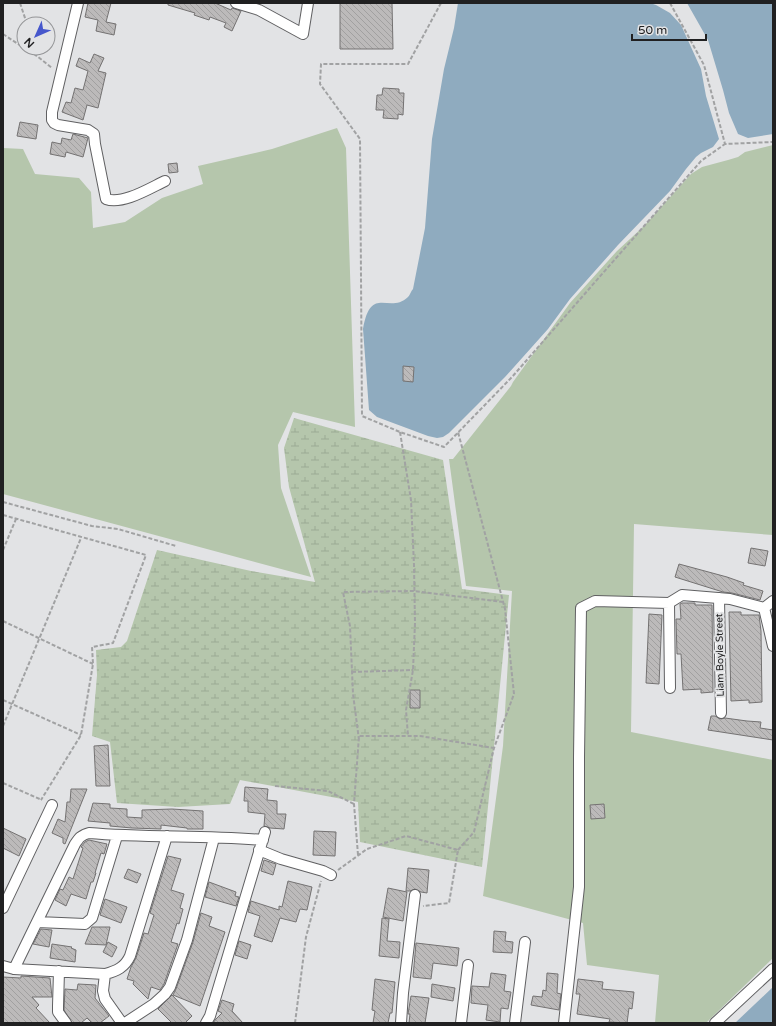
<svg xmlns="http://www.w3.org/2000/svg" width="776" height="1026" font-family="'Varela Round',sans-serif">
  <defs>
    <pattern id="wetland-marsh" width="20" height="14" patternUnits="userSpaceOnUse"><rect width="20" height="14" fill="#b5c6ac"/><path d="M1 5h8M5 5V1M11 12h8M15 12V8" fill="none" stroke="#9baa94"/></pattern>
    <pattern id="building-back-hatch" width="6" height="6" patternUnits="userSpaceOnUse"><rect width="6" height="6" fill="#bcbaba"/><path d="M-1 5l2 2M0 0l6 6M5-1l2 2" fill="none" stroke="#a1a0a0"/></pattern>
  </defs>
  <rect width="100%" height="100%" fill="#e2e3e5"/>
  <!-- green -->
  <path fill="#b5c6ac" d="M337,128L346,148L355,427L293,412L278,445L281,488L311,577L3,494V148L23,149L35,174L79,178L91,192L93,228L125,222L162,198L203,184L198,166L272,149Z
    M773,145V535L634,524L631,732L773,760V958L706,1023H655L659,975L587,965L583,923L483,896L503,746L512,591L466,586L449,459H453L511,386L513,382L570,303L617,251L644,226L691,174L702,167L728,160L738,157L745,152Z"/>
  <!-- wetland -->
  <path fill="url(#wetland-marsh)" d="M294,418L443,460L462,589L509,595L482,867L360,842L358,802L240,780L230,804L178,807L117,803L110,742L92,736L97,675L96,650L121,647L127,641L157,550L251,571L315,582L289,487L284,448Z"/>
  <!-- water -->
  <path fill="#8fabbf" d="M458,3H650L656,5L670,13L681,25L701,69L706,96L719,139L713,147L701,153L696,157L686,169L670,191L618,245L570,299L548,329L505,377L449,433L443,437L437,438L428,436L377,417L369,410L363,329C371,284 389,315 408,297C410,295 411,291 413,289L425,228L432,139L444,69L454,28Z
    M687,3H773V134L748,138L738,134L729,113L723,90L708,40Z
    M773,987V1023H735Z"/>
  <!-- building -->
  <path fill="url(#building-back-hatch)" stroke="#747272" d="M88,3H111L106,22L116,24L114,35L96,31L98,20L85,17Z
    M168,3H215L231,10L232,8L241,11L232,31L224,27L226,23L210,17L209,20L194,15L195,13L168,5Z
    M340,3H392L393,49H340Z
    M94,54L104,58L98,71L106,73L98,108L87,105L83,120L62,112L66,102L71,103L75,88L83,90L88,71L76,66L79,58L90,63Z
    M383,88L399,89V93H404L403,115L398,114V119L383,118L384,110H376L377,95H382Z
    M20,122L38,125L36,139L17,136Z
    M73,134L88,138L83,157L66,152L65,157L50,154L52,142L61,144L62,138L71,140Z
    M177,163L178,172L169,173L168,164Z
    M403,366L414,367L413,382L403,381Z
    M751,548L768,551L765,566L748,563Z
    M679,564L727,577L744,583L743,585L763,591L760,600L732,593L723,592L675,577Z
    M682,603H695V605H712L713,692L701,693V689L683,690L681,654H677L676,619H681L680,604Z
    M729,612H741V615H759L761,631L762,702L749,703V700L731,701Z
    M649,614L662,615L659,684L646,683Z
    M410,690H420V708H410Z
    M711,716H715L721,719L725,718L747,721L761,722L760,728L773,730V740L708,730Z
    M108,745L110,786H96L94,746Z
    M245,787L268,789L267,800L277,801V814H286L284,829L270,828L264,826L265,814L248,812V801H244Z
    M71,789H87L65,844L63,843V838L52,833L58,819L65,822L67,802H70Z
    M93,803L110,804V808L127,809V817L142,818V810L172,809L203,811V829H187V828L161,825V829L132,828L110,826V823L88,821Z
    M604,804L605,818L591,819L590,805Z
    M3,828L26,839L19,856L3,848Z
    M314,831L336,832L335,856L313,855Z
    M89,840L107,844L104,854L101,853L95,873H96L93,882H91L86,899L71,894L66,906L55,900L60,889L63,890L69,877L73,879L83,848L81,847L85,842Z
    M168,856L181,859L171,890L184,894L180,908L183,909L179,924L177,923L171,942L178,944L164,984L160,990L151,987L148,999L133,984L134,981L127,979L131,967L136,958L144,933L148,934L154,915L150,913Z
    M264,860L276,864L273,875L261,871Z
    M408,868L429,870L427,893L421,892L415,889L410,891H406Z
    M128,869L141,874L137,883L124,878Z
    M288,881L312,887L307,910L300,909L296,922L280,918L272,942L254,936L260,916L248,912L251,901L279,910V906L282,907Z
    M209,882L236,892L235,896L239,897L236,906L205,897Z
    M388,888L407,892L403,921L383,917Z
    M105,899L127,907L121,923L100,915Z
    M201,913L212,917L209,926L225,932L200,1006L173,995L176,989L193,942Z
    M382,918L389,919L387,941L400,942L399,958L379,956Z
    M92,927H110L106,945L85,944Z
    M41,929L52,930L49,947L33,944Z
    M494,931L506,932L505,941L513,942L512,953L493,952Z
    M239,941L251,945L247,959L235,955Z
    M108,942L117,947L112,957L103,952Z
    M416,943L459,948L457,966L433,963L431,979L413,977Z
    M52,944L72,947L71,948L76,950L75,962L50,958Z
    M491,973L506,975L504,991L511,992L508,1009L501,1008L500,1022L486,1020L488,1005L471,1003L472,986L489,987Z
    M547,973L558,974L557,993L561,994L559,1010L531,1005L533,996L542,997L543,990L546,991Z
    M21,976L50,978L52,997H32L39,1005L36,1008L50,1023H3V977L21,978Z
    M375,979L395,982L392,1013H390L388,1023H373L375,1011L372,1010Z
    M578,979L603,982L602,989L634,992L632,1009L629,1008L627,1023L609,1022L610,1019L577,1014L580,994H576Z
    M78,984L96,985L95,998L109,1016L100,1023H92L87,1018L81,1023H72L64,1010L65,989L77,990Z
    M432,984L455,988L453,1001L431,997Z
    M172,995L192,1016L185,1023H172L158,1009Z
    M411,996L429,998L425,1023H409L410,1014H408Z
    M222,1000L234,1004L232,1011L243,1023H213L216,1019L222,1013L218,1011Z"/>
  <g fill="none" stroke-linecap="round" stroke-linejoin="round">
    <defs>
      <path id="minor" d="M78,3L52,112V120L54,123L58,125L88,130L94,134L95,144L106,199C123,205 150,188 165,181
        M236,3L259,10L303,34L308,3
        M719,598L721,713
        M669,603L670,688
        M764,608L773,646
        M764,608L773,601
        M259,850L281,859L323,871L331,875
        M3,908L52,805
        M37,922L85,924L92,918L117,836
        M3,966L14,969L105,974C117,971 125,967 130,956L167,836
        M14,969L75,844C79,838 81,835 89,833C147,838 205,835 263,840
        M59,971L58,1006V1012L66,1023
        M105,974L103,991L105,999L122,1023
        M125,1023L154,1004L165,994L170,987L187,940L214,838
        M206,1023L210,1016L265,832
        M401,1023L403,993L415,895
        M461,1023L468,965
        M515,1023L525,942
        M564,1023L579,887V757L581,608L595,601L669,603L682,595L730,599L764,608
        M715,1023L773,969"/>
    </defs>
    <!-- minor casing -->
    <use href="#minor" stroke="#606062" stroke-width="12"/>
    <!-- path -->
    <path stroke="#a1a2a3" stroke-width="2" stroke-dasharray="4 2" stroke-linecap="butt" d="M20,3L27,24
      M441,3L408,64H321L320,84L360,139L362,416L400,432L444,447L512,377L701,161L725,144
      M670,3L704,65L725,144L773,142
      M3,34L24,48
      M25,48L33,53
      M33,48V53L52,68
      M400,432L411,500L414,565L415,623L413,670L406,710L408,736
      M3,502L92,526L118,529L176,546
      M3,515L146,555L113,643L92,647L93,664L81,735L41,800
      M3,550L16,519
      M3,621L93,664
      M352,672L413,670
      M3,700L81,735
      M3,726L81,538
      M359,740L353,694L350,626L343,592L414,591L503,602
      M3,783L42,800
      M275,786L328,791L354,804
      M458,850L474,832L494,748L514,694L505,609L458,432
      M358,855L354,804L359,736H420L494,748
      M338,870L367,849L406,836L458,850L449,903L423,906
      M295,1023L306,937L321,881"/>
    <!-- minor -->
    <use href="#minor" stroke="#fff" stroke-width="10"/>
  </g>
  <g text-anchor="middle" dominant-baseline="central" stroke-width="4" stroke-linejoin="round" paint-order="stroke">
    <!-- street labels -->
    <g font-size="10" fill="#202021" stroke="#e2e3e5">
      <text transform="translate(720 655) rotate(-91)">Liam Boyle Street</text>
    </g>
  </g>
  <!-- border -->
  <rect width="776" height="1026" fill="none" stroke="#202021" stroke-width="8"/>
  <!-- north arrow -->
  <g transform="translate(36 36) rotate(225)"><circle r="19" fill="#e2e3e5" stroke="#949597"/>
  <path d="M0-3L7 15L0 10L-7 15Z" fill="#4657cc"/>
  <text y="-6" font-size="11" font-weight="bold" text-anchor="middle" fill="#202021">N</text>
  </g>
  <!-- scale -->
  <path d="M632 34v6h74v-6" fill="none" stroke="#202021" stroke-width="2"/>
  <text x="638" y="34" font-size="12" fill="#202021" stroke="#e2e3e5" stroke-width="3" paint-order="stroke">50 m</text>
</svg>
